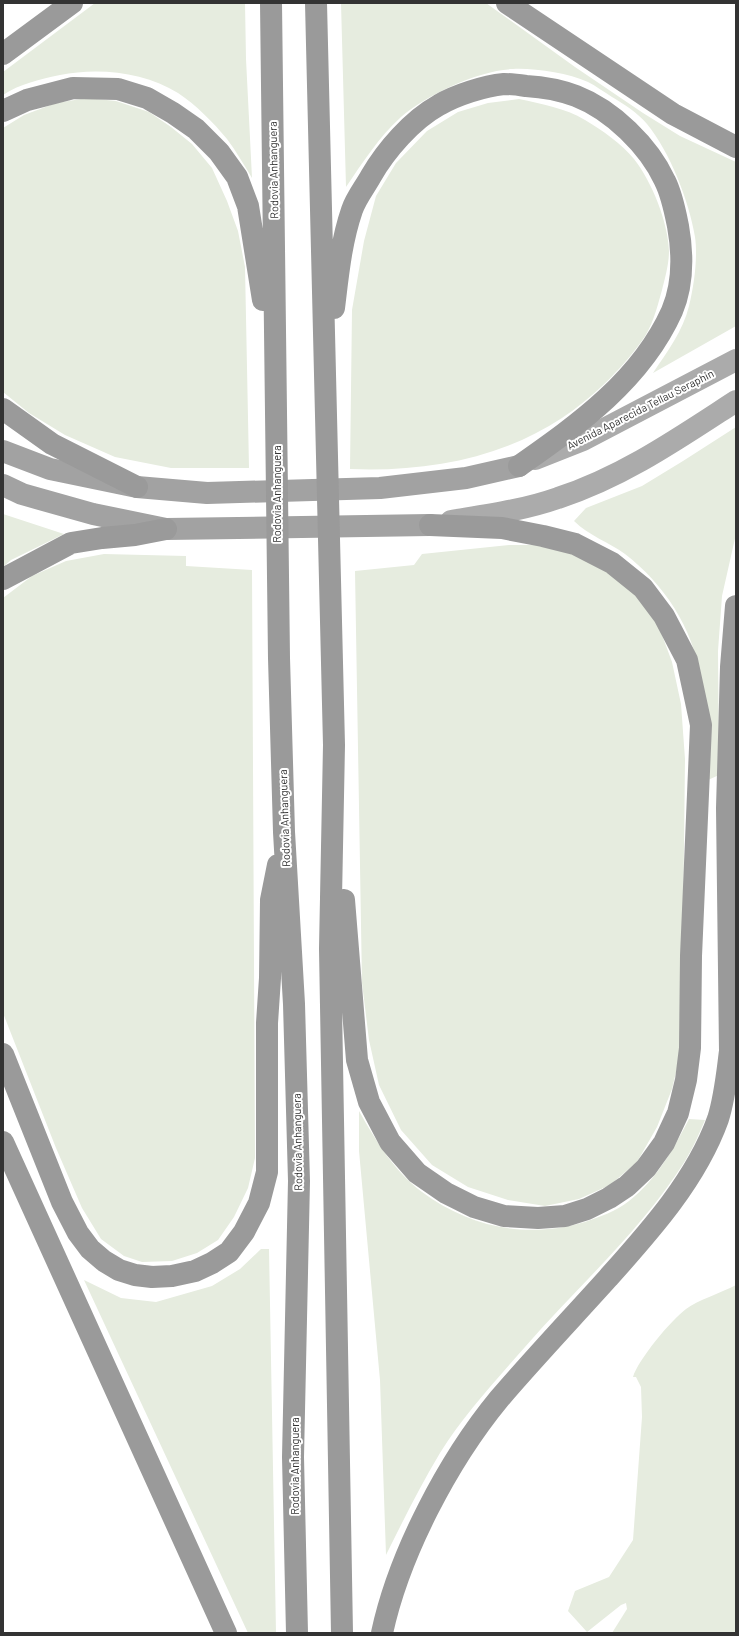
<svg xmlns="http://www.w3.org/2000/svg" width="739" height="1636" font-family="Barlow,sans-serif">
  <rect width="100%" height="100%" fill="#fff"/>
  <!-- green -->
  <path fill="#e6ecdf" d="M95,3H245L246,59L252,178C244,165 236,151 227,139C213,122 196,105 178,93C145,72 98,67 60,75C41,79 19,84 3,95V72Z
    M341,3H486L575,67L643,113L680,136L736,162V326L653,373C667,352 683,331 689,306C694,286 698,257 695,237C689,201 670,152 647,124C638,113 624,104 612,97C604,92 596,86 588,82C567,73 535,68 513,69C479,70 426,95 401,117C379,137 363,162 346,187Z
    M87,98L116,101L149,112L171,127L192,144L212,168L227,201L238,231L245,267L249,468H171L115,457L65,435L29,413L3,392V128L24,115L56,103Z
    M519,99C542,104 565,108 585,120C602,130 622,144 634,159C652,182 668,222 669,251C669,264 665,278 662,290C657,308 652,328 641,342C621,370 591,399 562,418C500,459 424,472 350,469L352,310L364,241L376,196L396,163L427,131L458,112L488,103Z
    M736,427V534L722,596L718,651L719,775L708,780C705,746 705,709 700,676C693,628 664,584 625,554C609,542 589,536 574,521L586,508L642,486L683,461Z
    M3,514L64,534L11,560L3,567Z
    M509,545H538L572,554L609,573L641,599L659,627L672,662L681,704L685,759L682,1014L680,1055L672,1089L657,1127L637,1162L610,1185L579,1199L545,1206L508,1200L468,1187L432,1165L401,1130L379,1085L369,1040L362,983L355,571L414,565L422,554Z
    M104,554L186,556V566L252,570L255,1158L248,1188L234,1217L218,1240L197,1253L172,1261L142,1262L124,1256L101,1239L82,1208L56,1148L3,1013V598L32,576L66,561Z
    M359,1111C376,1141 394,1171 422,1192C471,1228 527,1239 585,1222C599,1217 617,1211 629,1201C656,1180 673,1150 689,1119L705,1120C699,1134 693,1148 685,1161C641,1231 579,1285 525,1347C496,1380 463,1416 440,1453C420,1486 403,1521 386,1555L380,1380L359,1151Z
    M261,1249H269L276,1633H248L84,1280L121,1298L156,1302L212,1286L240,1269Z
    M736,1285V1633H612L627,1609L626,1603L621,1605L587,1632L568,1611L575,1591L609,1577L633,1540L642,1417L641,1387L636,1377H633C638,1360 671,1320 686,1309C698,1300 721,1293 736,1285Z"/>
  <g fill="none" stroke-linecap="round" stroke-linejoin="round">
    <!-- primary -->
    <path stroke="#ababab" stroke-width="22" d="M535,459L583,440L736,360
      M451,521C487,515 524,510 558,498C623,477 679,438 736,401"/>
    <!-- trunk -->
    <path stroke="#a2a2a2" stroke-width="22" d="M3,451L50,469L137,487L207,493L380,488L466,478L519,466
      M3,485L22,494L93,514L166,529L430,525"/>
    <!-- motorway -->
    <path stroke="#9a9a9a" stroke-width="22" d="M271,3L279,658L284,832L294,1004L299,1181L293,1457L297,1633
      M316,3L334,745L330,949L342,1633
      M507,3L673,114L736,147
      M3,54L72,3
      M3,111L27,100L73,88L118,89L147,98L173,113L196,129L219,152L237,177L248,206L263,300
      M334,308C338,275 341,242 352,210C356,198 365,187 371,176C386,150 412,120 439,105C456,95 484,86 504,84C511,84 519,85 526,86C543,87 560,90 576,96C612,110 649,146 665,181C672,195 675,211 678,226C683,254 683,285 672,311C641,380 579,424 519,466
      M3,409L52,444L137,487
      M3,579L71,543L102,538L135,535L166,529
      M344,900L357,1060L369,1102L390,1142L417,1173L446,1193L474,1207L504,1216L538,1218L565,1216L587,1209L609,1198L627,1186L646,1168L664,1143L678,1113L686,1080L690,1048L691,956L701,725L687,660L664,616L643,588L612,563L575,544L543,536L502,528L430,525
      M3,1054L62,1202L78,1233L90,1249L104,1261L119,1270L135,1275L152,1277L172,1276L195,1271L212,1263L229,1252L244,1232L259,1203L267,1172V1023L270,978L271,900L278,865
      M3,1142L226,1633
      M382,1633C399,1554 448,1461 499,1399C534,1358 572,1318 608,1278C650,1231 696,1180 718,1119C725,1097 727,1074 730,1051L727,808L731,667L736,606"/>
  </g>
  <g text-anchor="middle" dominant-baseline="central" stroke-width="4" stroke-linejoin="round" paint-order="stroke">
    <!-- street labels -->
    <g font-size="11" fill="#333" stroke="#fff">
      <text transform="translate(273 170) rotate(-91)">Rodovia Anhanguera</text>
      <text transform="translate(640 409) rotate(-27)">Avenida Aparecida Tellau Seraphin</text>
      <text transform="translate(276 494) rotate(-90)">Rodovia Anhanguera</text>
      <text transform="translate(284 818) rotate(-92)">Rodovia Anhanguera</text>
      <text transform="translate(297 1142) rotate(-91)">Rodovia Anhanguera</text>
      <text transform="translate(294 1466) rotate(-90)">Rodovia Anhanguera</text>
    </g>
  </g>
  <!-- border -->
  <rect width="739" height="1636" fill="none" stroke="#333333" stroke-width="8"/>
</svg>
